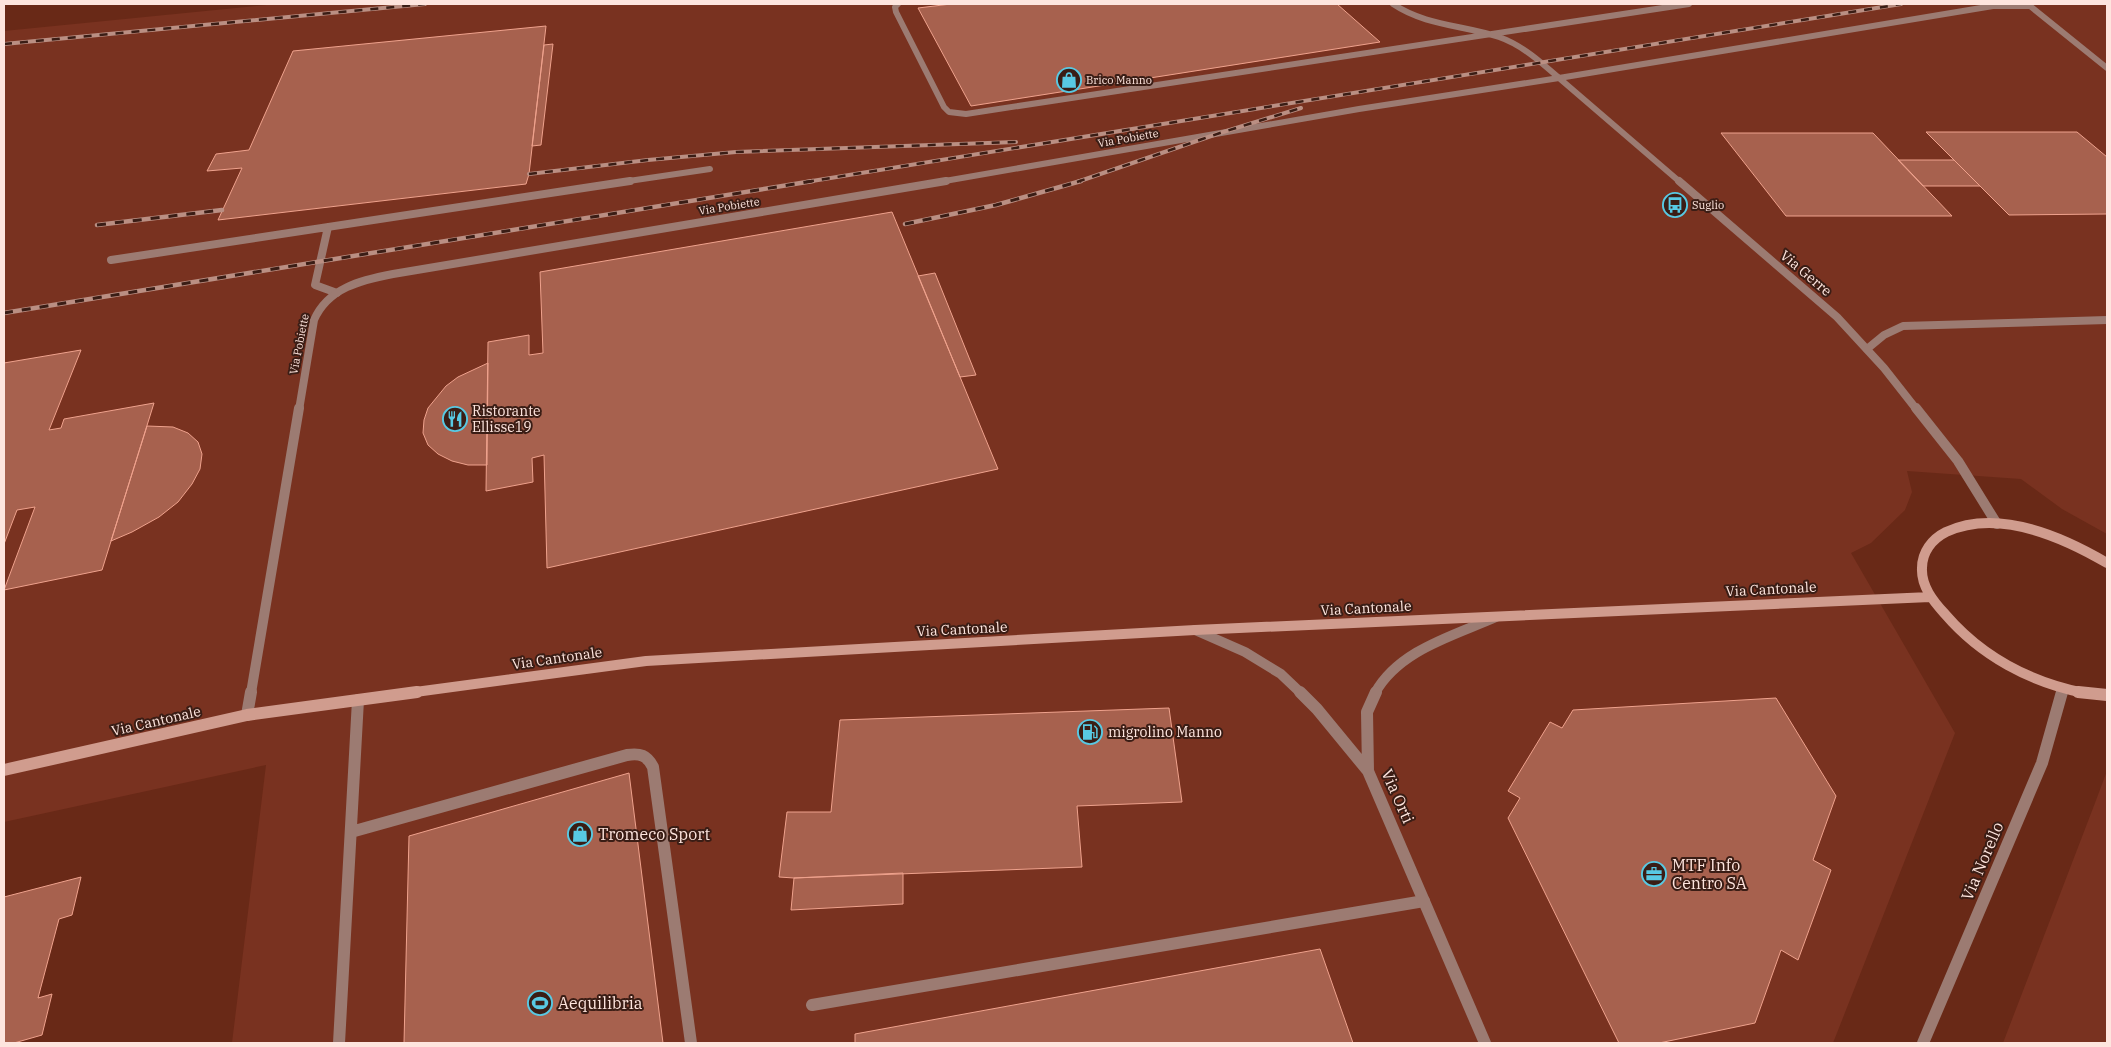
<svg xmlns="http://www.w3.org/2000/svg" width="2111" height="1047" font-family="'IBM Plex Serif',serif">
  <rect width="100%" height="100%" fill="#692917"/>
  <!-- built -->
  <path fill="#793220" d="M277,4H2107V534L2062,509L2021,479L1907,471L1912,492L1905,510L1871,543L1851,553L1955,733L1833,1043H232L266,765L4,822V31Z
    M2107,771V1043H2003L2095,803Z"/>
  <!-- building -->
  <path fill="#a7614e" stroke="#efa28d" d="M951,4H1337L1380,42L971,106L918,8Z
    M546,26L529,174L526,184L218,220L242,168L207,171L216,154L249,150L293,51Z
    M553,44L541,145L532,146L544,45Z
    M1926,132H2077L2107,157V214L2009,215Z
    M1721,133H1873L1952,216H1786Z
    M1898,160H1954L1980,186H1923Z
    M892,212L998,469L547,568L544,455L532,458L533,482L486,491L488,342L529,335V355L543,353L540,272Z
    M935,273L976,375L960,377L918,276Z
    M81,350L49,430L61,428L64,419L154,403L102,570L4,590L35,507L17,510L4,544V363Z
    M488,363L487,465H468L452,461L438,454L428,445L423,433L424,420L428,408L446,386L458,377Z
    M147,426L173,427L188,433L198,442L202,454L200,469L192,484L178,502L159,517L132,532L111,541Z
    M1776,698L1836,796L1813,860L1831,870L1798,960L1781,950L1755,1023L1659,1043H1619L1508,818L1520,798L1508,791L1550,722L1562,728L1573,710Z
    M1169,708L1182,802L1077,806L1082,867L794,878L779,877L787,812H831L840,720Z
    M629,773L663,1043H404L409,836Z
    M903,873V904L791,910L794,878Z
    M81,877L72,915L59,919L38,998L52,994L42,1035L14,1043H4V897Z
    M1320,949L1353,1043H855V1034Z"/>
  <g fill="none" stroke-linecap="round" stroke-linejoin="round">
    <!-- lane-far2 -->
    <path stroke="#9c7b72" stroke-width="6" d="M898,4L895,7L896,12L944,107L949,112L966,114L1689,4
      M1393,4C1426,26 1463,25 1499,37C1522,45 1541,62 1559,78L1993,6H2030L2107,68
      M622,182L710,169"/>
    <!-- lane-far1 -->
    <path stroke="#9c7b72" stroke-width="8" d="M328,227L315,285L337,293
      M111,260L630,181
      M1867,349L1884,335L1903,326L2107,320"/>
    <!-- lane -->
    <path stroke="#9c7b72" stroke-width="12" d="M351,832L627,755C640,753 647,755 653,767L691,1043
      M812,1005L1424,901
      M339,1043L358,700"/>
    <!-- street-far3 -->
    <path stroke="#9c7b72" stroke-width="6" d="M939,182L1359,109L1559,78L1680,182"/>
    <!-- street-far2 -->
    <path stroke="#9c7b72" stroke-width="8" d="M1679,181L1837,317L1884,368L1917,410
      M299,410L314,320C328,288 361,280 393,274L946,181"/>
    <!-- street-far1 -->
    <path stroke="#9c7b72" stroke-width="10" d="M1916,408L1958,461L1997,524
      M1195,630L1245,652L1281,674L1301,693
      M251,693L299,408
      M1375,693C1399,650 1453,636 1496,617
      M2062,693L2063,689"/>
    <!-- street -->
    <path stroke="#9c7b72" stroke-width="12" d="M1300,692L1317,709L1368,771L1485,1043
      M247,715L251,692
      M1368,771L1367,712L1376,692
      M1923,1043L2042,763L2062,692"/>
    <!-- secondary-far1 -->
    <path stroke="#d09c8e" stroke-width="10" d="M408,693L646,661L1195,630L1930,597
      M2084,693C2030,682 1981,656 1945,614C1933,601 1921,586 1922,568C1922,552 1932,539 1946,532C1998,508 2061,536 2107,563"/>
    <!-- secondary -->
    <path stroke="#d09c8e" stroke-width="12" d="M2078,692L2107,695
      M4,770L247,715L417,692"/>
    <defs>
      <path id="rail-far1" d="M4,44L425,4
        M529,174L648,160L736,152L1016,142
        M806,182L1901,4
        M1077,182L1220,133L1301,108"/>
      <path id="rail" d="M905,224L996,205L1081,181
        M97,225L222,210
        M4,313L813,181"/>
    </defs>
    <!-- rail-far1 casing -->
    <use href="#rail-far1" stroke="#ba8f83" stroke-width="4"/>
    <!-- rail casing -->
    <use href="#rail" stroke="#ba8f83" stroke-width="4.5"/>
    <!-- rail-far1 -->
    <use href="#rail-far1" stroke="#3a1d15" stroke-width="2.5" stroke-dasharray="8" stroke-linecap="butt"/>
    <!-- rail -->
    <use href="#rail" stroke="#3a1d15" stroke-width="3" stroke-dasharray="9" stroke-linecap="butt"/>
  </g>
  <!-- icons -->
  <defs>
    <symbol id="shop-ring" viewBox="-11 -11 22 22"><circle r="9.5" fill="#3a1d15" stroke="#58c9e3" stroke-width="1.5"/><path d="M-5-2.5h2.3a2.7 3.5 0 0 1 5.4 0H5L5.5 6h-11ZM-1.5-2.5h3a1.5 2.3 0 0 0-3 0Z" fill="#58c9e3"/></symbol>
    <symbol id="bus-ring" viewBox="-11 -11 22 22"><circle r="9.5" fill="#3a1d15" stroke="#58c9e3" stroke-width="1.5"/><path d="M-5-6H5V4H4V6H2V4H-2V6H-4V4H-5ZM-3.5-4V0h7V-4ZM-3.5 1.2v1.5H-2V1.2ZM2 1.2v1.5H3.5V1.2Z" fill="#58c9e3"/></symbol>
    <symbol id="restaurant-ring" viewBox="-11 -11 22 22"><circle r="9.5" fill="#3a1d15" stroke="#58c9e3" stroke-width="1.5"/><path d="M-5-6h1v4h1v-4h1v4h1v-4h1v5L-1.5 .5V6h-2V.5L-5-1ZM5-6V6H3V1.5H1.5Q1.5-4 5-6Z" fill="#58c9e3"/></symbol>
    <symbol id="fuel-ring" viewBox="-11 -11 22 22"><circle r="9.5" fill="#3a1d15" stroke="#58c9e3" stroke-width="1.5"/><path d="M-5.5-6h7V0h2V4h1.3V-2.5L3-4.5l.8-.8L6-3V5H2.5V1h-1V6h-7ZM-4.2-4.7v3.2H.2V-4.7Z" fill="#58c9e3"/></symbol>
    <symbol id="office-ring" viewBox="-11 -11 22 22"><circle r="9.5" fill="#3a1d15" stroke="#58c9e3" stroke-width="1.5"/><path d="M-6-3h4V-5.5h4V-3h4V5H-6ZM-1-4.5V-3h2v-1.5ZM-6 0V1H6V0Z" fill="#58c9e3"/></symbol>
    <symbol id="stadium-ring" viewBox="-11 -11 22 22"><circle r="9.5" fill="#3a1d15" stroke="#58c9e3" stroke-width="1.5"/><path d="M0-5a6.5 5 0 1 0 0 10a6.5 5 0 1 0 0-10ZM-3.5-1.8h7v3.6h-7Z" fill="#58c9e3"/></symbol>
  </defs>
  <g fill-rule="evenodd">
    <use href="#shop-ring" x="1055" y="66" width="28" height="28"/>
    <use href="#bus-ring" x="1661" y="191" width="28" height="28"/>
    <use href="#restaurant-ring" x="441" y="405" width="28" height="28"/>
    <use href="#fuel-ring" x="1076" y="718" width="28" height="28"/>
    <use href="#shop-ring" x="566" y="820" width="28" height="28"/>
    <use href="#office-ring" x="1640" y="860" width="28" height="28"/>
    <use href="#stadium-ring" x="526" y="989" width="28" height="28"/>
  </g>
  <g text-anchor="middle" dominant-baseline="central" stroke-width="4" stroke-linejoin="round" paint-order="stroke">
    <!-- far-poi labels -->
    <g font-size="11" fill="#fee5de" stroke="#3a1d15" text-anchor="start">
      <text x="1086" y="80">Brico Manno</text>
      <text x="1692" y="205">Suglio</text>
    </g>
    <!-- far-street labels -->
    <g font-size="11" fill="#fee5de" stroke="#3a1d15">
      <text transform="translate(1128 138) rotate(-10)">Via Pobiette</text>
      <text transform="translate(729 206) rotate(-9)">Via Pobiette</text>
      <text transform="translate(299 344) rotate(-79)">Via Pobiette</text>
    </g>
    <!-- street labels -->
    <g font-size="14" fill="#fee5de" stroke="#3a1d15">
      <text transform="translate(1806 273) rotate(40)">Via Gerre</text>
      <text transform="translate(1771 589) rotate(-3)">Via Cantonale</text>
      <text transform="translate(1366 608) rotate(-3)">Via Cantonale</text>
      <text transform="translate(962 629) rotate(-3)">Via Cantonale</text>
      <text transform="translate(557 658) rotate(-8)">Via Cantonale</text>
      <text transform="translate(156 721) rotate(-13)">Via Cantonale</text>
    </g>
    <!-- poi labels -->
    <g font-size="14" fill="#fee5de" stroke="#3a1d15" text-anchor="start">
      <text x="472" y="411">Ristorante<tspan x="472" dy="16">Ellisse19</tspan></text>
      <text x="1108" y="732">migrolino Manno</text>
    </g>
    <!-- near-street labels -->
    <g font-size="16" fill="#fee5de" stroke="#3a1d15">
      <text transform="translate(1398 796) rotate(66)">Via Orti</text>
      <text transform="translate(1982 861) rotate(-67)">Via Norello</text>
    </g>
    <!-- near-poi labels -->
    <g font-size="16" fill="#fee5de" stroke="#3a1d15" text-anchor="start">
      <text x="598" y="834">Tromeco Sport</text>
      <text x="1672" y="865">MTF Info<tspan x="1672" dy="18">Centro SA</tspan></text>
      <text x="558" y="1003">Aequilibria</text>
    </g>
  </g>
  <!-- border -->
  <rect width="2111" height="1047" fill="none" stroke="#fee5de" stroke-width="10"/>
</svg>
